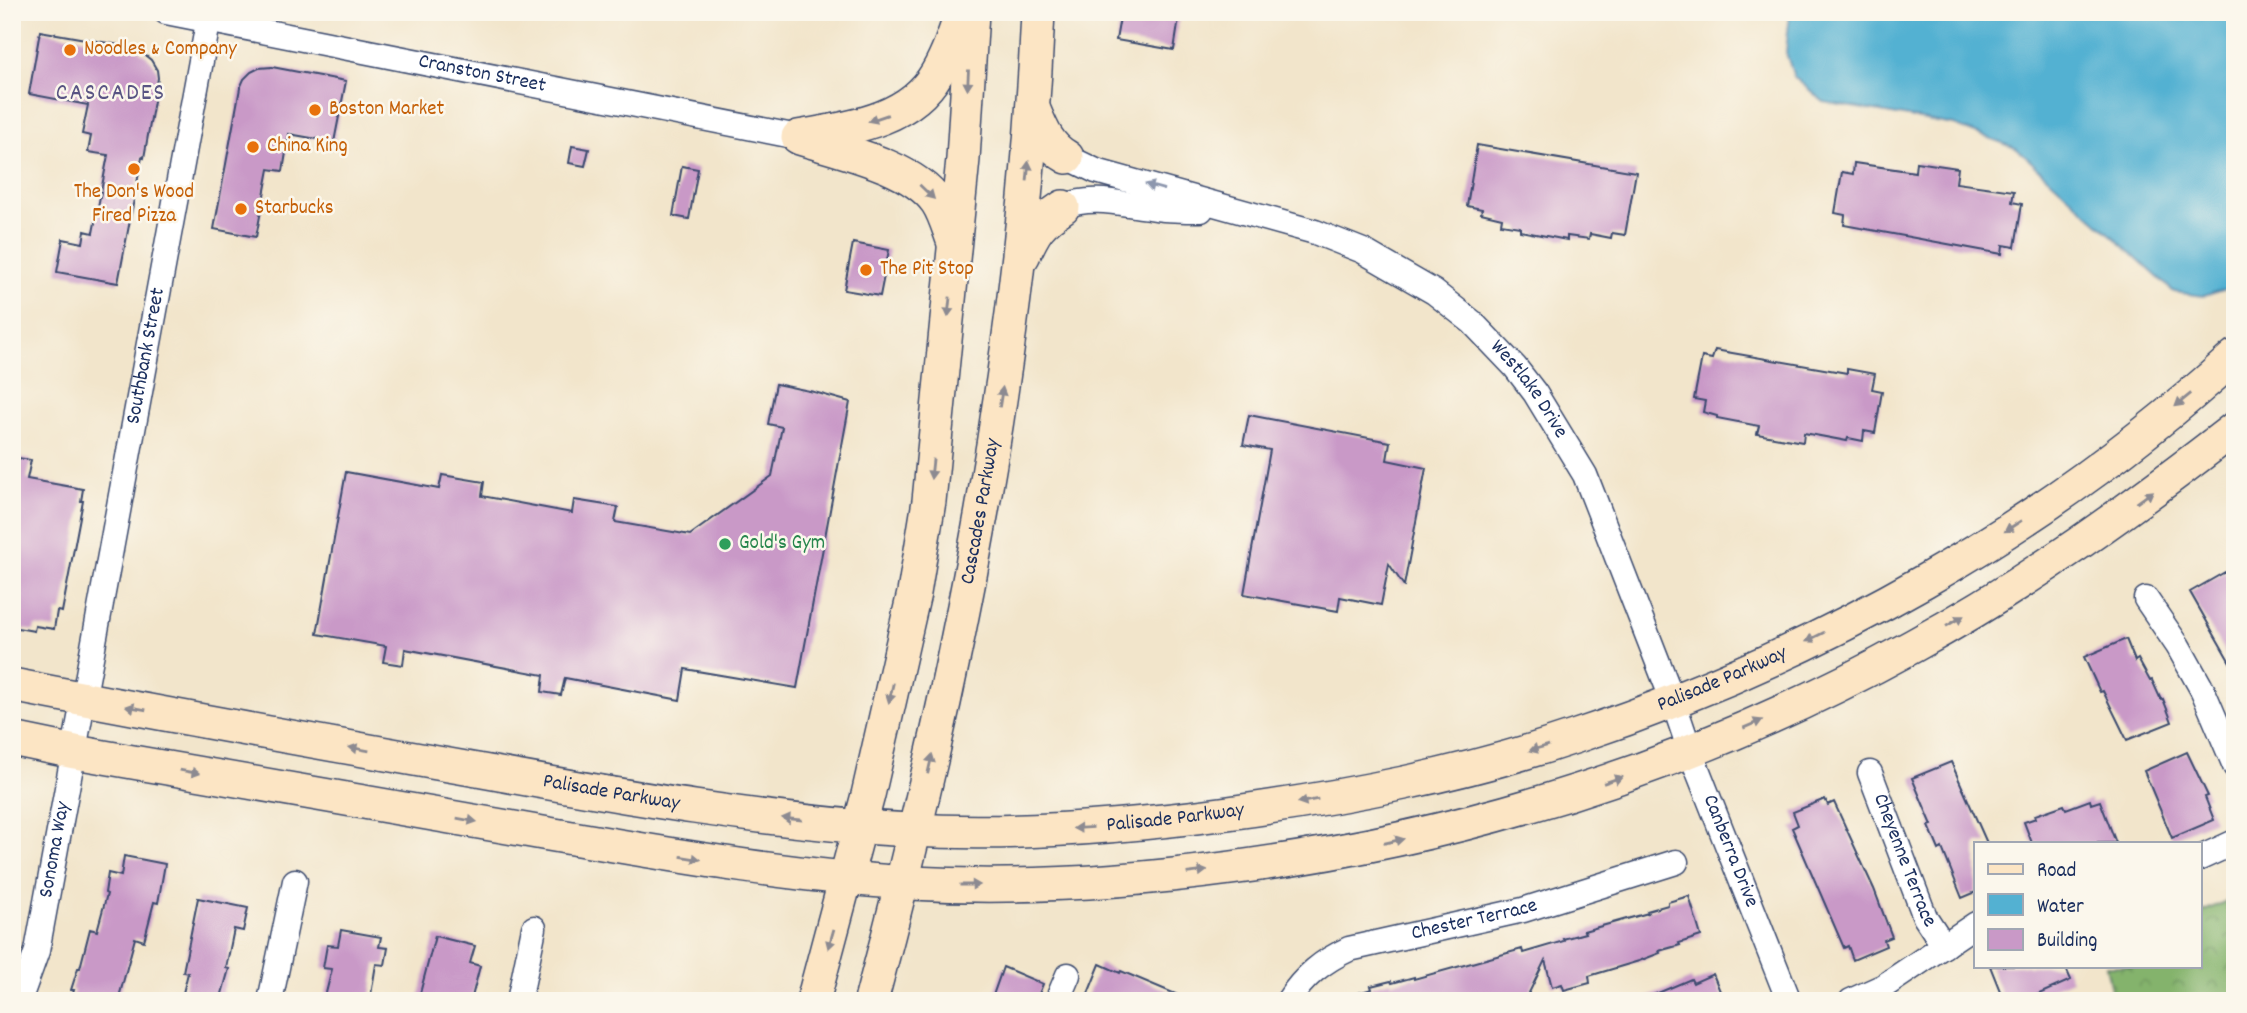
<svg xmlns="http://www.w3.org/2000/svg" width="2247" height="1013" font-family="Dekko,sans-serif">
  <defs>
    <pattern id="forest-crowns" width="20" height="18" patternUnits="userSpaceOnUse" patternTransform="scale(1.75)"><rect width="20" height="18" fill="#84b36c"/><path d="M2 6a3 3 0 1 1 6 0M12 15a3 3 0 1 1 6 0" fill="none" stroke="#6b925c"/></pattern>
  </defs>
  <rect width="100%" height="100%" fill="#fbf7ec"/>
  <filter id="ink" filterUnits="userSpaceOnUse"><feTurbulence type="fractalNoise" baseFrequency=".0143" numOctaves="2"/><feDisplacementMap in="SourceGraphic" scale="14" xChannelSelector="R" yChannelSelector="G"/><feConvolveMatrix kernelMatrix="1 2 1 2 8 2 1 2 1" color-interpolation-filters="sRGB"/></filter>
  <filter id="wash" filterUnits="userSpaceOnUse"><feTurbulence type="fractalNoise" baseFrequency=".00686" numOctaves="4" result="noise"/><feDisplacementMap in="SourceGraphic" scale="28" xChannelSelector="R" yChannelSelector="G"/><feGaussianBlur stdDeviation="1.57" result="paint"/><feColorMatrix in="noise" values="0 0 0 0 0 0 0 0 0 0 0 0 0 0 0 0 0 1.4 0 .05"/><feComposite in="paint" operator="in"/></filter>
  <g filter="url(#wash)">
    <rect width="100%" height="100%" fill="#f2e5cb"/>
    <!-- forest -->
    <path fill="url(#forest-crowns)" stroke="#507165" stroke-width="2" d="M2235,897V1001H2117V994L2111,990L2106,966H2200V913Z"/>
    <!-- water -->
    <path fill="#53b1d2" stroke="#377098" stroke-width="2" d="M1790,12H2235V286L2204,296L2174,292L2016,148L1954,125L1824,102L1794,77L1786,53Z"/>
    <g id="blocks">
      <!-- building -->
      <path fill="#c999c7" d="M1121,12H1180L1174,50L1116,40Z
        M40,31L136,48L151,60L157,70L158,78L144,158L142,157L118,283L57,272L63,239L83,243L85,231L93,233L108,155L88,152L91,136L82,134L88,105L29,94Z
        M272,67L346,81L334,142L289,134L283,171L269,169L256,237L214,229L240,88L244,79L251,72L259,68Z
        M1477,145L1636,172L1625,235L1612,233L1611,238L1590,234L1589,239L1567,236V240L1520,231V227L1501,224L1502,218L1481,213L1482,209L1467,206Z
        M572,146L589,149L585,166L569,163Z
        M1916,162L1958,168L1956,183L2014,191L2012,202L2022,204L2015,247L2003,245L2002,254L1844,225L1845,215L1835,213L1842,172L1853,174L1854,163L1915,172Z
        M682,166L698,169L689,219L673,216Z
        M853,243L889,250L880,296L844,290Z
        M1715,350L1847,373V369L1875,374L1872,389L1882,391L1875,433L1864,431L1863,441L1848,438L1847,441L1804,433L1803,442L1757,434L1759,426L1717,418V416L1703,412L1705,401L1694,399L1702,357L1712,359Z
        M776,384L814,392L850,402L797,688L685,669L680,700L565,678L561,695L542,692L544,675L405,649L403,665L383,662L386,646L317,634L346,472L439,489L442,475L484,482L482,496L572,513L574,500L618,507L615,522L690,535L772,476L782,427L768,424Z
        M1249,415L1390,442L1387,460L1426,468L1404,586L1389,564L1381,605L1340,597L1338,611L1244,594L1270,450L1243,445Z
        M12,457L31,460L27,479L83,489L81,501H83L62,612L57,611L54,629L35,626L34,631L12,627Z
        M2225,572L2235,588V671L2190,592Z
        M2126,639L2135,661L2138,659L2150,681L2152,680L2161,700L2163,699L2172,722L2127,740L2103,691L2100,692L2084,657Z
        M2187,752L2208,796L2205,797L2214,820L2172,838L2144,771Z
        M1951,762L1987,843H1976V892L1962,898L1942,848L1939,850L1929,826L1932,825L1912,778Z
        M1825,799L1828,805L1834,802L1874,889L1892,937L1884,940L1886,946L1853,960L1848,946L1844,948L1792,828L1798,825L1793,812Z
        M2090,800L2091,804L2100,801L2116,843H2032L2024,822L2036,818L2035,815L2064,805L2066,809Z
        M124,856L165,864L158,903L154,902L144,941L135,938L118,1001H71L74,990H71L78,968H80L90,929L97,931L107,894L105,893L108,873L121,876Z
        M1689,896L1701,936L1679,943L1680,945L1659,951L1660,953L1639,961L1589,976L1590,983L1564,990L1562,984L1552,987L1545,960L1526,999L1519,1001H1349L1348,996L1372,989L1371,986L1391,981L1392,983L1414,977V979L1522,949L1523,953L1564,941L1563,939L1585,933L1584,931L1648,913L1647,911L1668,905V902Z
        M198,898L248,908L243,931L234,929L226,968L229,969L220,1001H181L188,973L183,972Z
        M341,930L381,937L379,947L388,948L385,965L376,964L370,1001H324L332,969L323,968L327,945L338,946Z
        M435,936L475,946L470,963L480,966L471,1001H418Z
        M1100,964L1120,973L1121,971L1192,1001H1085Z
        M1990,966H2065L2071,980L2023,1001H2004Z
        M1003,967L1043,984L1036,1001H991Z
        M1713,974L1724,1001H1639L1691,979L1693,983Z"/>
    </g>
  </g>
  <g filter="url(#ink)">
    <use href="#blocks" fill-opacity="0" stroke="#3b4a6e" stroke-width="2"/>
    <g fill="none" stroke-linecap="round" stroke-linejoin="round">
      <defs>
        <g id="street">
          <path id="s1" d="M166,12L798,137"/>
          <path id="s2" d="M1067,157L1096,171L1315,232L1363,251L1434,292L1472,322L1515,367L1535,393L1585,475L1673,701L1690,751L1789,1001"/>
          <path d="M1063,207C1093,194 1125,205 1156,208C1171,210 1186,210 1201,210"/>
          <path d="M2146,599L2178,646L2203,691L2235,766"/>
          <path id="s3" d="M1870,773L1925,917L1944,946"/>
          <path d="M2200,858L2235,842"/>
          <path id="s4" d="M19,1001L37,951L210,12"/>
          <path d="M270,1001L295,881"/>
          <path d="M519,1001L534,928"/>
          <path d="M1057,1001L1068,975"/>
          <path id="s5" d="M1288,1001C1304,976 1323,961 1349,949L1523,910L1676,862"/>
          <path d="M1851,1001L1884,986L1976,924"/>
        </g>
        <g id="secondary">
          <path d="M1033,108C1041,127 1048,147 1067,157"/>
          <path d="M798,137C847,128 909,122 937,73C948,54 955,33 962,12"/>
          <path d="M800,138C841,151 912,166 937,202C945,214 949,230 954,243"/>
          <path d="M1023,256C1035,230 1039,223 1063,207"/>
          <path id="s6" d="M12,685C167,715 322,743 477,770C621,796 764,822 910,830C1016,836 1124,827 1228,813C1345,797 1462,775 1574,737C1815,657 2047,528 2235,356"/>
          <path d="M12,739L75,752C229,779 383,805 537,832C661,853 786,876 911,883C1018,889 1126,882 1231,868C1470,837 1701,763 1913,646C2027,584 2132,508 2235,428"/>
          <path d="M813,1001L868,795L914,593L929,501L963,159L972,12"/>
          <path id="s7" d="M871,1001C958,678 1024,347 1038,12"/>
        </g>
      </defs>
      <!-- street casing -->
      <use href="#street" stroke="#3b4a6e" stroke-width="27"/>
      <!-- secondary casing -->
      <use href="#secondary" stroke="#3b4a6e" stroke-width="36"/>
      <!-- street -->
      <use href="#street" stroke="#fff" stroke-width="24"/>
      <!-- secondary -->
      <use href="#secondary" stroke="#fce5c4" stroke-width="33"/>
    </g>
    <!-- one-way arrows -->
    <defs><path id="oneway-solid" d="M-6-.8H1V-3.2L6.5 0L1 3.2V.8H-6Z" transform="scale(1.75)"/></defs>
    <g fill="#8c8a91">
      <use href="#oneway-solid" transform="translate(968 80) rotate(93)"/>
      <use href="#oneway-solid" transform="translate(878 118) rotate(161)"/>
      <use href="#oneway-solid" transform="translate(1028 171) rotate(-85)"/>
      <use href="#oneway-solid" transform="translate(927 192) rotate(44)"/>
      <use href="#oneway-solid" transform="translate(949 307) rotate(96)"/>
      <use href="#oneway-solid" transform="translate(1001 397) rotate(-81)"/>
      <use href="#oneway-solid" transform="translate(2183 400) rotate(141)"/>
      <use href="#oneway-solid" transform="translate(932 469) rotate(96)"/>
      <use href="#oneway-solid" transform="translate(2145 497) rotate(-36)"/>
      <use href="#oneway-solid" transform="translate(2013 526) rotate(147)"/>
      <use href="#oneway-solid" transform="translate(1955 621) rotate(-31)"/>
      <use href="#oneway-solid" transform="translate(1815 637) rotate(153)"/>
      <use href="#oneway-solid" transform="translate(891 693) rotate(103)"/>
      <use href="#oneway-solid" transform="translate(136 708) rotate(-170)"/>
      <use href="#oneway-solid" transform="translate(1753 724) rotate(-23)"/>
      <use href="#oneway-solid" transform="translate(1539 748) rotate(164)"/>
      <use href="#oneway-solid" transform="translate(359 749) rotate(-170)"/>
      <use href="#oneway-solid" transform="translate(930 764) rotate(-77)"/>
      <use href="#oneway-solid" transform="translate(190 772) rotate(10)"/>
      <use href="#oneway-solid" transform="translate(1613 780) rotate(-19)"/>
      <use href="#oneway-solid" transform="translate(1308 801) rotate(170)"/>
      <use href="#oneway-solid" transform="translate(792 819) rotate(-174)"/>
      <use href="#oneway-solid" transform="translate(467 820) rotate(10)"/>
      <use href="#oneway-solid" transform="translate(1083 828) rotate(177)"/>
      <use href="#oneway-solid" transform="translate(1394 841) rotate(-13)"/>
      <use href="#oneway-solid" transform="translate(691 858) rotate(9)"/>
      <use href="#oneway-solid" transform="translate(1197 872) rotate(-7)"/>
      <use href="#oneway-solid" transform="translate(970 885)"/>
      <use href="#oneway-solid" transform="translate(831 939) rotate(106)"/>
    </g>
    <use fill="#8d97ae" href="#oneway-solid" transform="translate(1155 187) rotate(-164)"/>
  </g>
  <!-- markers -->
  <g fill="#e8710a" stroke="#fbf7ec" stroke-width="2.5">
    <circle cx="70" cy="50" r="7"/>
    <circle cx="315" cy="110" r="7"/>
    <circle cx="253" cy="147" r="7"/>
    <circle cx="134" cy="169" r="7"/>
    <circle cx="241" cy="209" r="7"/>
    <circle cx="866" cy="270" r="7"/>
  </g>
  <circle fill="#2e9e5b" stroke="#fbf7ec" stroke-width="2.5" cx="725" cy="544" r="7"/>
  <g text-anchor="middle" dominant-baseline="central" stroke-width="5" stroke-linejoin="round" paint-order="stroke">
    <!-- food labels -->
    <g font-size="21" fill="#c56008" stroke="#fbf7ec" text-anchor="start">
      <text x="84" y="50">Noodles &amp; Company</text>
      <text x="329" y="110">Boston Market</text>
      <text x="267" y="147">China King</text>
      <text x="134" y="193" text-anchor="middle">The Don's Wood<tspan x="134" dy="24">Fired Pizza</tspan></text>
      <text x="255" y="209">Starbucks</text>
      <text x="880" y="270">The Pit Stop</text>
    </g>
    <!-- street labels -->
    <g font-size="21" fill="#1b2f5e" stroke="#fbf7ec">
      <text stroke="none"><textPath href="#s1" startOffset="322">Cranston Street</textPath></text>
      <text stroke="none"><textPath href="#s4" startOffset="658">Southbank Street</textPath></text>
      <text stroke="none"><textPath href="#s2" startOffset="530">Westlake Drive</textPath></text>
      <text stroke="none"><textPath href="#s7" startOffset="502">Cascades Parkway</textPath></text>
      <text stroke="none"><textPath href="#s6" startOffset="1743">Palisade Parkway</textPath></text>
      <text stroke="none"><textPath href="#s6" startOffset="609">Palisade Parkway</textPath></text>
      <text stroke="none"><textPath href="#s6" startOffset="1176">Palisade Parkway</textPath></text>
      <text stroke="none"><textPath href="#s4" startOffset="156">Sonoma Way</textPath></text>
      <text stroke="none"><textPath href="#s2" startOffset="1036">Canberra Drive</textPath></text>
      <text stroke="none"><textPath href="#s3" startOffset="94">Cheyenne Terrace</textPath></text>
      <text stroke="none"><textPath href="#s5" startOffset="210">Chester Terrace</textPath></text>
    </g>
    <!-- leisure labels -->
    <g font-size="21" fill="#27864d" stroke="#fbf7ec" text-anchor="start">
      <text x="739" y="544">Gold's Gym</text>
    </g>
    <!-- quarter labels -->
    <g font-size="24" letter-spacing="2" fill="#585483" stroke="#fbf7ec">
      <text x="111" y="94">CASCADES</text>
    </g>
  </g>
  <!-- margin -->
  <rect width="2247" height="1013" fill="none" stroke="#fbf7ec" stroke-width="42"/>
  <!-- legend -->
  <rect x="1974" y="842" width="228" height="126" fill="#fbf7ec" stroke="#a1a7b3" stroke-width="2"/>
  <rect x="1988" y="864" width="35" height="10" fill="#fce5c4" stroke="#a1a7b3" stroke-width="2"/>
  <text x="2037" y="876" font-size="21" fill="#1b2f5e">Road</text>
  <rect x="1988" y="894" width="35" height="21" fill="#53b1d2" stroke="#a1a7b3" stroke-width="2"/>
  <text x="2037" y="912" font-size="21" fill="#1b2f5e">Water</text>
  <rect x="1988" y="929" width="35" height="21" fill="#c999c7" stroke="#a1a7b3" stroke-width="2"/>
  <text x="2037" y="946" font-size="21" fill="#1b2f5e">Building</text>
</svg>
